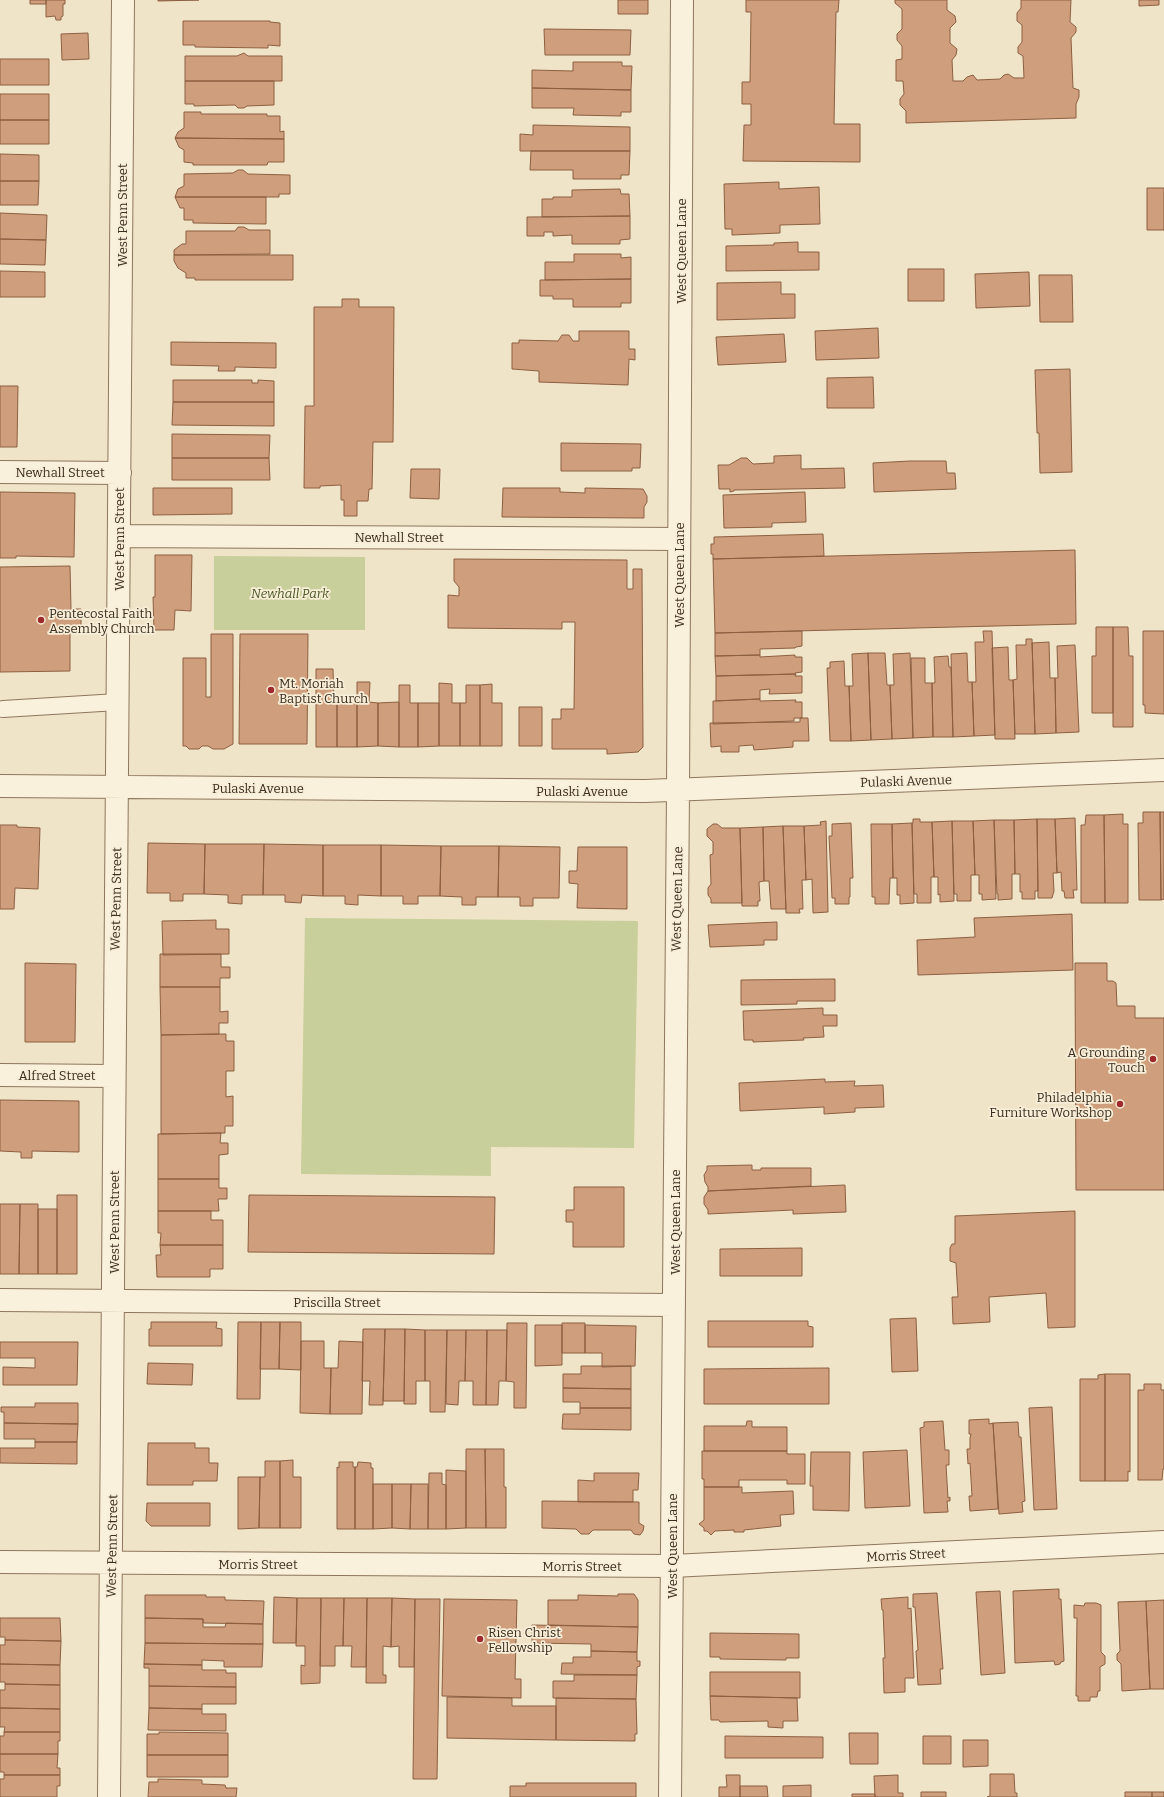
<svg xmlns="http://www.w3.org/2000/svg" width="1164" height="1797" font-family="Bitter,serif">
  <rect width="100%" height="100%" fill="#f0e4c8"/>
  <!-- green -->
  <path fill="#c9cf9b" d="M214,556L365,557V630H214Z
    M305,918L638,921L634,1148L491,1147V1176L301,1174Z"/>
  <!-- building -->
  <path fill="#cf9f7d" stroke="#8d5f41" d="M30,0H46V4H30Z
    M46,0H65V4H63V16L61,17V20H56L55,16L46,17Z
    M158,0H199L158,1Z
    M618,0H648V14H618Z
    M746,0H839L838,12H836L834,124H860V162L743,161L744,125H751V104H742V82H750L751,12H746Z
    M895,0H947V10L955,16L956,22L950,28V43L957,49L956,55L952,60L953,81H963L967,77L973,75L977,80L1000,79L1004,75L1008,74L1014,78H1024L1023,56L1018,53V47L1022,42V25L1017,21V13L1021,8V0H1071L1070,22L1076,27V32L1071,38L1073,88L1079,90V97L1076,104V118L906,123V111L900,105V99L904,94L903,81H896V60L902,59V46L897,40V34L902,29V9L895,3Z
    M1139,0H1159V5L1139,6Z
    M183,21H270V22L280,23V46L268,45V48L195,47V45H183Z
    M544,29L631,30L630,55H545Z
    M88,33L89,59L62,60L61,34Z
    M244,53L248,56H282V81H185V56H237Z
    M0,59H49V85H0Z
    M573,62H622V66H632L631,90L532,88V70L573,71Z
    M185,81H274V105L247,106L244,108H238L235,105L194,106V104H185Z
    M532,88L631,90V112H621V116L573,115L574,108H532Z
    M0,94H49V120H0Z
    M184,112H201V114H267V116H280V132L284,131V139L175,138L178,132L184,128Z
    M0,120H49V144H0Z
    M533,125L630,127V151H520V134L533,135Z
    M175,138L284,139V162H268L267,165H193V163L184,162V150L179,147Z
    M531,151H630L629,175H621V179H573V170H530Z
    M0,154L39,155V181H0Z
    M238,170H243L248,174L290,175V194H279V197H175L178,189L184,186V174L233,173Z
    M0,181H39L38,205H0Z
    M779,182V189L819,187L820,224L780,225V233L732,235V229H725L724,184Z
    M1147,188H1164V230H1147Z
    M620,189L621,194H629L630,216L542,217V199H553V197H572V190Z
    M175,197H266V224L193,223V220H184V208H180Z
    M0,213L47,215L46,240L0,239Z
    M630,216V239L620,240V244H572V235L553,236V232H544V236H527V217Z
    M238,227H244L249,230H270V254L174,255V250L182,244H186V231H235Z
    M0,239L46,240L45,265L0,264Z
    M798,242V252H819V270L726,271V246L774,245V243Z
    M574,254H621V258L631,257V279L545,280V262H574Z
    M174,255H293V280H195V278H186V273L178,268L174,261Z
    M908,269H944V301H908Z
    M0,271L45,272V297H0Z
    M1029,272L1030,306L976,308L975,274Z
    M1039,275H1072L1073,322H1040Z
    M631,279V303H621V307H573V299H553V296H540V280Z
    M781,282V294H795V318L717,320V283Z
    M342,299H359V307H394L393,442H373L372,489H369L368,501H357V516H344V500H341V485L320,486V488H304L305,406H314V307H342Z
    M878,328L879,358L816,360L815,331Z
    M579,331H629V349H635V360L629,359L628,385L539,382V371L512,369V343H519V340L558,341L562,335H569L573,341H579Z
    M784,334L786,362L718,365L716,337Z
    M171,342L276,343V368L235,367V371H218L219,366L171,365Z
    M1070,369L1072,472L1040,473L1039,433H1037L1035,370Z
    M873,377L874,408H827V378Z
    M173,380H252V383H258V380L274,381V402H173Z
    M0,386H18L17,447H0Z
    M173,402H274V426L172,425Z
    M172,434L270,435L269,458H172Z
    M561,443L641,444L640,468H632V471H561Z
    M801,455V469L844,468L845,488L734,490V491L730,492V489H719L718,465H729L741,458H747L753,464L774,463V456Z
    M172,458H269L270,480H172Z
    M910,461H946L947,473H955L956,489L874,492L873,463Z
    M411,469H440L439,499L410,498Z
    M153,488H232V514L153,515Z
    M503,488H560V492L585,493V488L643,489L647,496V502L644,507V518L502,517Z
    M0,492L75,493L74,557L16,556V558H0Z
    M805,492L806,522L772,523V527L724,528L723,495Z
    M823,534L824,556L713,559V554H711V544H714V537Z
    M1075,550L1076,624L715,633L713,559Z
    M155,555H192L191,611L175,610L174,630H154L153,597H155Z
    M454,559L627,560V589H633V569H642L643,747L638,752L607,754V749H552V719H561V709H574L575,622H562V629L448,628V595L459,596V587L454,581Z
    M70,566L71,609H81V631H70V671L0,672V567Z
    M1096,627H1113V713H1092V656H1096Z
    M1113,627H1128L1129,656H1133V727H1113Z
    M802,631V646L796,647L795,648L760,649V655L715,656V633Z
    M983,631H992L995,735L974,736L972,682H976L975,642H984Z
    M1143,631H1164V714L1145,713V705H1143Z
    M211,634H233V744L224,749H213L208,746H202L199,749H189L186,746H183V658H206V697H211Z
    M240,634H308L307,744H239Z
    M1026,639H1032L1035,734H1015L1013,680L1017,679L1016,645H1026Z
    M1049,642L1050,678H1055L1056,733L1035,734L1032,643Z
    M1075,645L1079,732L1056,733L1055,678H1058L1057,646Z
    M1008,647L1009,680H1013L1015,739H995L992,648Z
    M868,653L871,740L851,741L849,686H853L852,654Z
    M868,653H885L887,685H890L892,739L871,740Z
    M910,653L913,738L892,739L890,685H894L893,654Z
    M967,653L968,682H972L974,736L953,737L951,654Z
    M760,655V657L795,655V657H802V672L795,673L796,674L716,676L715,656Z
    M948,656L949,667H951L953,737H933L932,683H935L934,657Z
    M911,658H925V683H932L933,737L913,738Z
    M844,661L845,686H849L851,741H830L827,668H830V662Z
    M316,669H333L334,702H337V747H316Z
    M796,674L795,676H802V693L769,694L770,689L760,690V699L716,701V676Z
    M357,682H370L369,702L378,703V746L357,747Z
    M439,683L452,684V703H460V746H439Z
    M492,684V703H502V746H480V685Z
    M399,685H410V703H418V747H399Z
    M466,685H480V746H460V703H466Z
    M760,699V701L796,700L795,702H802V718H794V721L713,724V701Z
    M337,702H357V747H337Z
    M399,702V747L378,746V703Z
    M418,703H439V746L418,747Z
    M519,707H542V746H519Z
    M800,718H808L809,741H793V747L754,750L753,745L739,746V752H721V746L711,747L710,723L800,722Z
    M1143,812H1160L1161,900H1139L1138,823H1143Z
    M1160,812H1164V899L1161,900Z
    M1123,814V824H1128V903H1105L1104,815Z
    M1086,815H1104L1105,903H1081V825H1085Z
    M1075,818L1077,890H1073L1074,898H1065L1064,891H1062L1061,872L1057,873L1055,819Z
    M913,819H920V822H932L934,877H931V903H917V894H914L912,823H913Z
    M1037,819H1055L1057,873H1053L1054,891L1052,898H1038Z
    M1037,819L1038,891H1035V899H1022V892H1020V874H1015L1014,820Z
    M994,820L996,899L982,900V894H979V875H975L973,821Z
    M994,820H1014L1015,874H1012V899L998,900V894H997Z
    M826,821L828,912L813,913L812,879L806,880L804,826L821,825L820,822Z
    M952,821L954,901L940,902V894L938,895V877H934L932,822Z
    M952,821H973L975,875H971V901H957V894H954Z
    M851,823L853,878H850V897H849V904H835V898H832L829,836H832V824Z
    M912,823L914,903L900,904V895H897V878H893L892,824Z
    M713,824H717L722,828H740L742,903H711V899L708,895V888L711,884L710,855L713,854V842L707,836V829Z
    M871,824H892L893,878H890L889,904H875V897H872Z
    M0,825H17V827L40,828L38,889L15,888L14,909H0Z
    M783,826H804L806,880H802L803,909H799L800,913H786Z
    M783,826L786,909H771L769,881H764L763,827Z
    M763,827L764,881L759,882L760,901H758V906H742L740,828Z
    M148,843L205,844L204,894H183V901H170V893H147Z
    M205,844H264L263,895H242V904L228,903V895L204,894Z
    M264,844L323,845V896L302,895L301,903L285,902V895H263Z
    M323,845H381V896L358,895V905L345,904V896H323Z
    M381,845L441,846L440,896H418V904H403V896H381Z
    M441,846H499L498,897H476V905H462V897L440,896Z
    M499,846L560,847L559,898H533V906H520V897H498Z
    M578,847H627V909L577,908L578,884L569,883V871H577Z
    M1072,914L1073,970L918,975L917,940L975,937L974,918Z
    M216,920V929H229V954L163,955L162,921Z
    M777,922V940H764V945L710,947L708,925Z
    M160,954H221V967H230V978H220V987H160Z
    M25,963L76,964L75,1042H25Z
    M1075,963H1107V981H1113L1116,983L1117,1006H1135V1018H1164V1190H1076Z
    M835,979V1001H797V1004L741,1005V980Z
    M160,987H220V1012L228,1011V1023H219V1034L161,1035Z
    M823,1008V1015H837V1026H823L824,1037L803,1038L804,1040L753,1042V1040H744L743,1011Z
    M226,1034V1041H234V1071H226V1097L233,1096V1126H225V1133L161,1134V1035Z
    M825,1079V1082L855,1081L854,1086L883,1085L884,1107L855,1108V1112L824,1114V1107L740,1111L739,1083Z
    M0,1100L79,1101V1152L32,1151V1158H21V1152L0,1151Z
    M221,1133L220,1143H228V1154L219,1155V1179H158V1134Z
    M752,1165V1170H761V1168H811V1186L708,1191V1187L705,1182L704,1175L707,1170V1166Z
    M158,1179H219V1188H227V1199H218L219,1211H158Z
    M845,1185L846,1212L793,1214V1210L708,1214V1210L704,1204V1197L708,1191Z
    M574,1187H624V1247H573V1222H566V1210H574Z
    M57,1195H77V1274H57Z
    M249,1195L495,1197L494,1254L248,1252Z
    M0,1204H20L19,1274H0Z
    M20,1204H38V1274H19Z
    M38,1209H57V1274H38Z
    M158,1211H211V1220H223V1245H160L161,1233H158Z
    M1075,1211V1327L1048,1328L1046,1293L989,1297L990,1322L953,1324L952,1297H958L956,1263L950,1261V1248L952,1244H955V1216Z
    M160,1245H223V1269H210V1277H157L156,1255H161Z
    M802,1248V1276H720V1249Z
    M916,1318L918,1371L892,1372L890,1319Z
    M708,1321H808V1326L813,1327V1347H708Z
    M151,1322H217L216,1328L222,1329V1346H149V1329H151Z
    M238,1322H261L260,1399H237Z
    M261,1322H280L279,1369H260Z
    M280,1322H301V1370L279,1369Z
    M507,1323H527L526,1408H514V1382L506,1381Z
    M562,1323H585V1353H562Z
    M535,1325H562V1365L535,1366Z
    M585,1325L636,1326L635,1366L602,1367V1353H585Z
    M363,1329H385L383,1405H369L370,1381H362Z
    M385,1329H405L404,1401H383Z
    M405,1329L425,1330V1381H416V1404H404Z
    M425,1330H447L445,1412H430V1381H425Z
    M447,1330H466L465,1381H459L458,1405L446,1404Z
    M466,1330H487L486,1405H473V1381H465Z
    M487,1330H507L506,1381H499L498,1405H486Z
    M301,1341H324V1368H331L330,1414L300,1413Z
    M339,1341L363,1342L362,1414H330L331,1368H338Z
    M0,1342H78L77,1385H3V1367L35,1368V1358H0Z
    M148,1363L193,1364L192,1385L147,1384Z
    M581,1366H631V1389L563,1388V1374H581Z
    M829,1368V1404H704V1369Z
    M1105,1374V1481H1080V1379H1098V1375Z
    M1105,1374H1130V1472L1128,1471V1481H1105Z
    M1144,1384H1161V1390H1164V1469H1163L1162,1480H1138V1390H1144Z
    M563,1388L631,1389V1408H580V1402H563Z
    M35,1403H78V1424L4,1423V1412H1V1407H35Z
    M1052,1407L1057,1509L1034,1510L1029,1408Z
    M580,1408H631V1430L562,1429L563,1414H580Z
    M989,1419V1424L993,1423L998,1509L970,1511L969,1496H972L970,1463L968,1464L967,1449H970V1438L971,1434H969V1420Z
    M747,1421H752V1427H787V1451H704V1426H746Z
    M943,1421L945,1450H949V1465H946L948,1498L950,1497V1501H947L948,1512L924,1513L920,1428L924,1427V1422Z
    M1018,1422L1019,1437H1021L1025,1501L1022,1502L1023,1512L999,1514L993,1423Z
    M4,1423L78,1424L77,1442H35V1439H4Z
    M35,1442H77V1464L0,1463V1448H35Z
    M148,1443H195V1448H209V1463H218L217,1481H193V1485H147Z
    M466,1449H485L486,1528H466Z
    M485,1449H504V1487H506V1528H486Z
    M907,1450L910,1506L865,1508L863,1452Z
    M702,1451H787V1454H805V1484H787V1480H739V1487H704V1479H702Z
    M811,1452H850L849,1511L813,1510V1486H810Z
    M293,1460V1477H301V1528H280V1461Z
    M265,1461H280V1528H259L260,1477H265Z
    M339,1462H353V1467H355V1529H337V1467L339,1468Z
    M358,1462L371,1463V1468H373V1529H355V1467H357Z
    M446,1470L466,1471V1528L446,1529Z
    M429,1473H442V1484L446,1485V1529H428Z
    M594,1473H639L638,1490H633V1502H578V1480L594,1481Z
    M238,1477H260L259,1528L238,1529Z
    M373,1484H392V1528L373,1529Z
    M392,1484H411L410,1529L392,1528Z
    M411,1484H428V1529H410Z
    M704,1487H742V1493L793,1491L794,1514L780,1515L781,1526L744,1530V1532H734V1530L715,1531L711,1535L707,1531H704V1528L699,1524L704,1520Z
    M542,1501L639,1502V1523L644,1526L643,1531L640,1535L634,1534L631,1530H593L589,1534H581L576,1529L542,1528Z
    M147,1503H210V1526H151L146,1521Z
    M1059,1589V1599H1061L1064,1661L1061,1662L1060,1664L1055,1665L1054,1661L1015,1663L1013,1591Z
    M1000,1591L1005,1673L981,1675L976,1592Z
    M937,1593L943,1669H940L941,1684L918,1685L916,1651L918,1650L915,1607H913V1594Z
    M618,1594H634L638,1600V1627L548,1625V1600H578V1595L618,1596Z
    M145,1595H206V1597H225V1600L264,1601L263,1624L203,1623V1619L145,1618Z
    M274,1597L297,1598L296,1643H273Z
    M908,1597V1609L911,1608L914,1678H905V1692L884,1693L883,1658H885L883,1610H882L881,1599Z
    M297,1598H321L320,1683L301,1684V1665L305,1666V1646H296Z
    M321,1598H344L343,1646H335V1666H320Z
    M344,1598H367L366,1667H351L352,1646H343Z
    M367,1598H392L391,1647L383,1646V1675H386V1683H366Z
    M392,1598L415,1599L414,1667H399V1646L391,1647Z
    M415,1599H440L437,1779H413Z
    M444,1599L517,1600L515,1679H521V1698L442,1696Z
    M1164,1600V1689H1150L1146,1601Z
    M1146,1601L1150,1689L1122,1691L1121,1664L1117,1660V1654L1120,1651L1118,1602Z
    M1085,1603H1096L1101,1605V1652L1105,1656V1664L1100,1667V1691H1098L1097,1697H1090V1701H1078V1696H1076L1077,1618H1074V1605L1084,1606Z
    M0,1618H60L61,1641L5,1640V1637H0Z
    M145,1618L203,1619V1627H225L226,1623L263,1624V1644L145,1643Z
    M532,1625L638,1627L637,1652L591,1651V1644L532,1643Z
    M710,1633L799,1634V1658H786V1660L720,1659V1657H710Z
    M5,1640L61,1641L60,1665L0,1664V1645H5Z
    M145,1643L263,1644L262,1667H224V1661L202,1660V1665L144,1664Z
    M591,1651L637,1652V1661H640V1666L637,1667V1675L561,1674L562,1663H573V1657H591Z
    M0,1664L60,1665V1685L5,1684V1682H0Z
    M144,1664L202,1665V1670H226V1673H236V1687L149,1686V1668H144Z
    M710,1672H800V1698L710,1696Z
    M574,1675H637L636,1699L553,1698V1681H574Z
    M5,1684L60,1685V1709L0,1708V1690H5Z
    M149,1686L236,1687V1704H202V1709L149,1708Z
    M710,1696L797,1698L798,1721H783V1728L768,1727V1721L720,1722L719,1720H711Z
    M447,1697L512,1698V1706H556V1740L447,1738Z
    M556,1698L636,1699L637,1734H635V1741L556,1740Z
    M0,1708L60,1709V1732H4L5,1727H0Z
    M149,1708L202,1709V1714H226V1731L148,1730Z
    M4,1732H60V1741H58V1754H0V1736H4Z
    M159,1732L228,1733V1755H147V1734H159Z
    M849,1733H878V1764H850Z
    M725,1736L823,1737V1758H725Z
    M923,1736H951V1764H923Z
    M963,1740H988V1766L963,1767Z
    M0,1754H58L57,1768H60V1775H4V1772H0Z
    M147,1755H228V1777H147Z
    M990,1774H1014L1015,1793H1017V1797H987L990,1796Z
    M4,1775H60V1786H57V1797H0V1779H4Z
    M726,1775H740V1797H719V1787H727Z
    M898,1775V1793H903V1797H875L874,1776Z
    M158,1779L202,1780V1784L225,1785L226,1788H237L236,1797H148L149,1782H158Z
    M526,1783H636V1797H510V1786H526Z
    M811,1785V1797H783V1786Z
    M740,1786H767L768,1797H740Z
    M921,1792H946V1797H921Z
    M1125,1792H1152V1797H1125Z
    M1152,1792H1164V1797H1152Z
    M852,1794H875V1797H852Z"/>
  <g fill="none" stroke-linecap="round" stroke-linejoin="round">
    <defs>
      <path id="service" d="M3,709L118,702"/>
      <path id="minor" d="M0,472L120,473
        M119,536L679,539
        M0,786L645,791L1164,770
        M0,1075L114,1076
        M0,1300L674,1305
        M0,1562L672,1566L1164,1542
        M109,1797L123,0
        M670,1797L678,790L682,0"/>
    </defs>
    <!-- service casing -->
    <use href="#service" stroke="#8d765c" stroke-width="18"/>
    <!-- minor casing -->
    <use href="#minor" stroke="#8d765c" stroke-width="24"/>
    <!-- service -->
    <use href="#service" stroke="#faf1dc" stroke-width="16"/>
    <!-- minor -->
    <use href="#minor" stroke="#faf1dc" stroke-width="22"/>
  </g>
  <!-- markers -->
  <g fill="#9e2a2b" stroke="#f7eed8" stroke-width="1.5">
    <circle cx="41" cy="620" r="4"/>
    <circle cx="271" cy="690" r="4"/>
    <circle cx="1153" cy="1059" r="4"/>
    <circle cx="1120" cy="1104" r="4"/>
    <circle cx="480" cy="1639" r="4"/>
  </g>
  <g text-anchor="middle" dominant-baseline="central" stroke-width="3.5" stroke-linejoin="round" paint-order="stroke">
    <!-- street labels -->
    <g font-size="13" fill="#3d2e20" stroke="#f7eed8">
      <text transform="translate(122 215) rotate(-90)">West Penn Street</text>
      <text transform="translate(681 251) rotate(-90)">West Queen Lane</text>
      <text x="60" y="472">Newhall Street</text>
      <text x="399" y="537">Newhall Street</text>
      <text transform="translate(119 539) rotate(-90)">West Penn Street</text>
      <text transform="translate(679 575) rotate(-90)">West Queen Lane</text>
      <text transform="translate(906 781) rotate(-2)">Pulaski Avenue</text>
      <text x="258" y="788">Pulaski Avenue</text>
      <text x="582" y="791">Pulaski Avenue</text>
      <text transform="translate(116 899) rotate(-89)">West Penn Street</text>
      <text transform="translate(677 899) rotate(-89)">West Queen Lane</text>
      <text x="57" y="1075">Alfred Street</text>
      <text transform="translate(114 1222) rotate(-90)">West Penn Street</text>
      <text transform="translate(675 1222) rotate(-90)">West Queen Lane</text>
      <text x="337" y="1302">Priscilla Street</text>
      <text transform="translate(112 1546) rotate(-89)">West Penn Street</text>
      <text transform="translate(672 1546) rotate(-90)">West Queen Lane</text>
      <text transform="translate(906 1555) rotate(-3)">Morris Street</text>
      <text x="258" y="1564">Morris Street</text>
      <text x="582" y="1566">Morris Street</text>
    </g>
    <!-- park labels -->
    <g font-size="13" font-style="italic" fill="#4d5a26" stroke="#f7eed8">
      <text x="290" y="593">Newhall Park</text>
    </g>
    <!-- poi labels -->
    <g font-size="13" fill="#3d2e20" stroke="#f7eed8" text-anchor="start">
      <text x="49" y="613">Pentecostal Faith<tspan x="49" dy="15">Assembly Church</tspan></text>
      <text x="279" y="683">Mt. Moriah<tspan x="279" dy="15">Baptist Church</tspan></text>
      <text x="1145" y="1052" text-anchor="end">A Grounding<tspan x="1145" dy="15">Touch</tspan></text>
      <text x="1112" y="1097" text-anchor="end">Philadelphia<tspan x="1112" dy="15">Furniture Workshop</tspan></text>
      <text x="488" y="1632">Risen Christ<tspan x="488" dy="15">Fellowship</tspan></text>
    </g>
  </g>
</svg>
